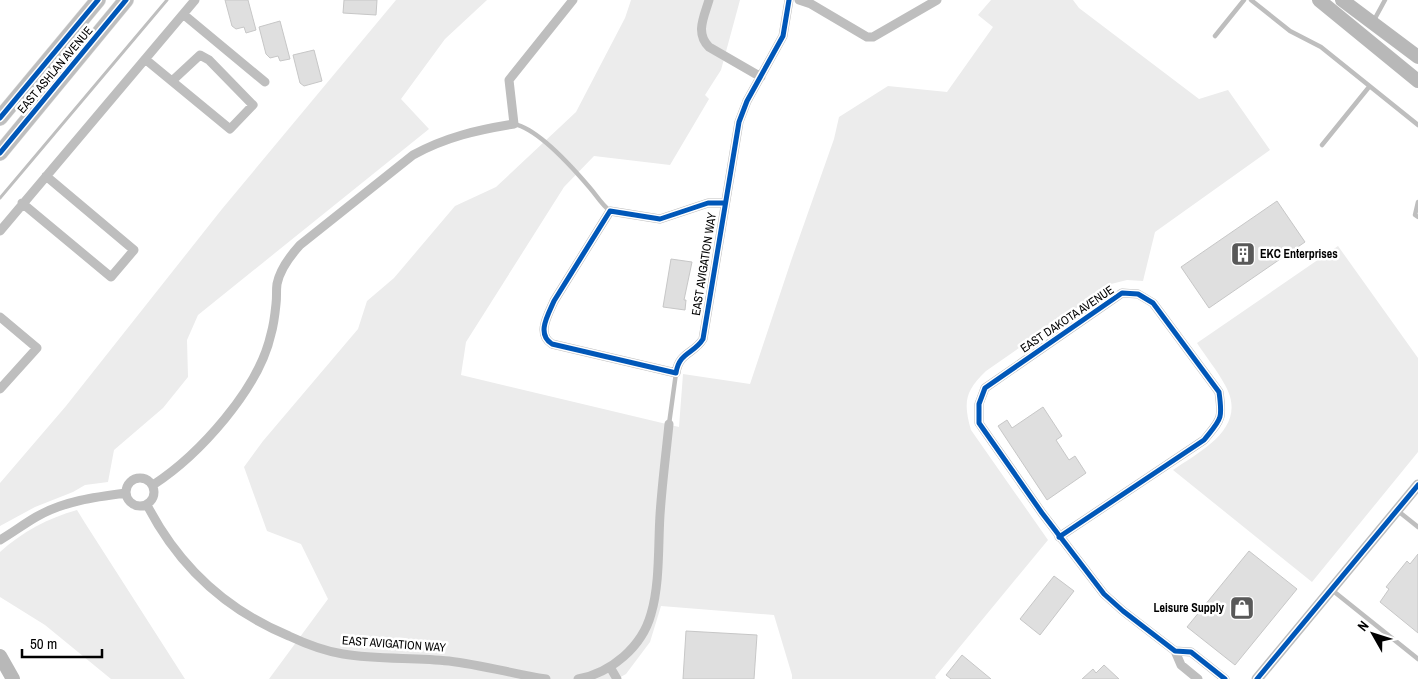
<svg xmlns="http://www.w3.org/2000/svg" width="1418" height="679" font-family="'Archivo Narrow',sans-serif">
  <rect width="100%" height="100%" fill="#fff"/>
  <!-- green -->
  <path fill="#ececec" d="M396,0H487L445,39L401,99L429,129L198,315L187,340L188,377L163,408L114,450L108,482L85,485L73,492L35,507L0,526V483L66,406L222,209Z
    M631,0H740L721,70L705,95L709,99L670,165L594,156L564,187L466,342L461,375L679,427L683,374L750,384L791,261L834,139L839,117L888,86L947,92L993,27L978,15L991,0H1073L1079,8L1199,99L1228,90L1270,150L1155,232L1143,281L1127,280L1111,284L986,371C965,391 963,402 971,430L1048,540L935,677L936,679H792V675L774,615L661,606L650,642L626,674L617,679H269L328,599L301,544L267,531L244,467L263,441L358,329L367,301L394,278L455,206L496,187L576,112L625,18Z
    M1338,246L1418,358V452L1312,582L1173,470C1202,450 1249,427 1225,385C1217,370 1206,357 1197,343Z
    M77,510L85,523L185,679H111L45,625L0,597V552C22,532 48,518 77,510Z"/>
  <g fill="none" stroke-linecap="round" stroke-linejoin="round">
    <!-- stream -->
    <path stroke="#bfbfbf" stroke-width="3" d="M0,198L167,0"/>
  </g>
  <!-- building -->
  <path fill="#dfdfdf" stroke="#c7c7c7" d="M225,0H248L256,30L246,33L244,27L236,29L232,26Z
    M344,0H377L376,15L343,13Z
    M280,21L290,59L280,61L278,56L270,58L266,54L259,27Z
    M314,50L322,81L304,86L300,83L293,55Z
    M1277,201L1305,242L1209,308L1181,267Z
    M671,259L692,262L684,300H686L685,310L663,307Z
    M1043,407L1062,436L1056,440L1069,460L1075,456L1086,473L1047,500L998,426L1007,420L1012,428Z
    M1249,551L1297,589L1235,665L1187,627Z
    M1418,554V633L1380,602L1389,589L1386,587L1407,561L1410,564Z
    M1054,576L1074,591L1040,635L1020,619Z
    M686,631L757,635L754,679H683Z
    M962,655L991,679H951L946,675Z
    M1104,665L1119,679H1082L1093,669L1096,673Z"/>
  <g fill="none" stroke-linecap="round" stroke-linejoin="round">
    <defs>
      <path id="primary" d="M0,118L98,0
        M0,153L126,0"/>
    </defs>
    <!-- primary casing -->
    <use href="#primary" stroke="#dbdbdb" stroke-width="16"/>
    <!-- service -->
    <path stroke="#bebebe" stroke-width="4.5" d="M1251,0L1290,31L1321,47L1418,125
      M1373,22L1385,0
      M1215,36L1244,0
      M514,124C539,129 573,168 590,188C597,196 601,204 610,211
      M1322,145L1369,87
      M1418,202L1415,215L1418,217
      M669,424L676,373
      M1398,511L1418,527
      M1332,590L1418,659"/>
    <!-- minor -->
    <path stroke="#bebebe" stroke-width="9" d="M709,0C704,17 695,33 709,47L761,77
      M799,0L811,4L867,37H873L937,0
      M183,14L265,82
      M145,59L230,129L253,105L209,60L200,55L172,81
      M22,203L111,277L134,250L46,176
      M724,203H708L660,219L610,211L554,301C548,315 536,334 552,344L676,373C679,352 694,354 703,339L739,122L747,101L783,36L789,0
      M0,231L195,0
      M0,317L37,348L0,389
      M126 492a14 14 0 1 1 28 0a14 14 0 1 1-28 0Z
      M153,485C199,455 259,389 271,334C274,324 275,314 276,304C277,297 276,291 277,284C280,269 290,256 300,245L413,155C446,137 477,130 514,124L509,80L573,0
      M147,505C178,565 226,610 289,636C306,644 324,651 343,654C378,660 414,657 449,661C482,665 514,674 546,679
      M1059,537L1204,440C1221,419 1223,420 1219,392L1153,303L1138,294L1122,293L985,388L979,404V423L1042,513L1104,594L1123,611L1175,651L1191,652L1225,679
      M0,540C12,533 24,524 36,517C64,501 95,497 126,493
      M1175,651L1181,665L1198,679
      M610,667L617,679
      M578,679C611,673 642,647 651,614C660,584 658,546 660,515C662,484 666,454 669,424"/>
    <!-- tertiary -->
    <path stroke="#bebebe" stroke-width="11" d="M1257,679L1418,485"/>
    <!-- secondary -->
    <path stroke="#b8b8b8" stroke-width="14" d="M1319,0L1418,81
      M1342,0L1418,57
      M0,656L13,679"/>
    <!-- primary -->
    <use href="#primary" stroke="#bebebe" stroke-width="15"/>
    <defs>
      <path id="cycleway" d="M0,118L98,0
        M0,153L126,0
        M724,203H708L660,219L610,211L554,301C548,315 536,334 552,344L676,373C679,352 694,354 703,339L739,122L747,101L783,36L789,0
        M1059,537L1204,440C1221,419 1223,420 1219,392L1153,303L1138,294L1122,293L985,388L979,404V423L1042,513L1104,594L1123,611L1175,651L1191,652L1225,679
        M1257,679L1418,485"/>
    </defs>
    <!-- cycleway casing -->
    <use href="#cycleway" stroke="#fff" stroke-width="8"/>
    <!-- cycleway -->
    <use href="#cycleway" stroke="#0057b8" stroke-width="5"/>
  </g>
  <!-- icons -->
  <defs>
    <symbol id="building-square" viewBox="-11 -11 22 22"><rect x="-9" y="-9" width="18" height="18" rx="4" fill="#595959" stroke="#fff"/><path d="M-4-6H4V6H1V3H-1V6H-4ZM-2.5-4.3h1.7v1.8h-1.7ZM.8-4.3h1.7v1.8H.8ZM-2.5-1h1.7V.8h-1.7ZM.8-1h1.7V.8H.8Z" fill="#fff"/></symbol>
    <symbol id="shop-square" viewBox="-11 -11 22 22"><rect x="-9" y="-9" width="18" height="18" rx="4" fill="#595959" stroke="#fff"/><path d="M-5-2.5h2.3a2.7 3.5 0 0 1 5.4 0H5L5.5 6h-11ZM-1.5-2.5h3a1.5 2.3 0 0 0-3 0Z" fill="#fff"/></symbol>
  </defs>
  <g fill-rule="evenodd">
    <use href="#building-square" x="1229" y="240" width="28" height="28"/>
    <use href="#shop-square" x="1228" y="594" width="28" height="28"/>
  </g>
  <g text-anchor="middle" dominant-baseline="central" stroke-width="5" stroke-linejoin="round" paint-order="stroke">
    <!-- street labels -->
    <g font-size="12" fill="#000" stroke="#fff">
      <text transform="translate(55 70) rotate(-50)">EAST ASHLAN AVENUE</text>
      <text transform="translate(704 264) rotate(-81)">EAST AVIGATION WAY</text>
      <text transform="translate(1067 319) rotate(-34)">EAST DAKOTA AVENUE</text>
      <text transform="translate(394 644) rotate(4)">EAST AVIGATION WAY</text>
    </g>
    <!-- poi labels -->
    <g font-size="12" font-weight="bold" fill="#000" stroke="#fff" text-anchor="start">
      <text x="1260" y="254">EKC Enterprises</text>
      <text x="1224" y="608" text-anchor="end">Leisure Supply</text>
    </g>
  </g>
  <!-- north arrow -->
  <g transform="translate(1373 634) rotate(309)" stroke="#ffffff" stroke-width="4" paint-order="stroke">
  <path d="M0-4L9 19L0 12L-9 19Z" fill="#000000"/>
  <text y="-8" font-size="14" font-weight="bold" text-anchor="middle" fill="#000000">N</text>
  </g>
  <!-- scale -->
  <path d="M22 649v8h80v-8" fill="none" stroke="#000000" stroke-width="2.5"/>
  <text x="30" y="649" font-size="15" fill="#000000" stroke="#ffffff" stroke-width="4" paint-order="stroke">50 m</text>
</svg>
